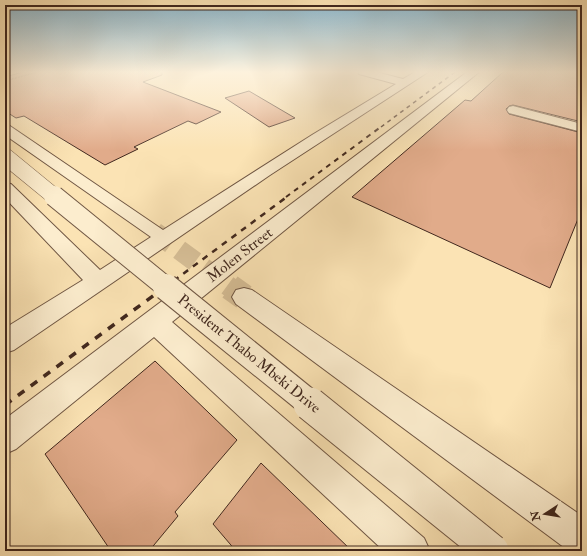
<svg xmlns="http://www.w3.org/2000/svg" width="587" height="556" font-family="'IM FELL Double Pica',serif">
  <rect width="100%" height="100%" fill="#fbe3b4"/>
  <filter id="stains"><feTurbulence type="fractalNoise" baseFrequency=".005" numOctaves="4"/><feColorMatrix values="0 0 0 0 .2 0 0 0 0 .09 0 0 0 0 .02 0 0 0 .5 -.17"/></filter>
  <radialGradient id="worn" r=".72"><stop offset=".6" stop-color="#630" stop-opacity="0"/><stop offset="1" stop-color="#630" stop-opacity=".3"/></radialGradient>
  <!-- building -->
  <path fill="#e1ab8a" stroke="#41281e" d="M23,72H162V75L143,82L221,112L196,124L188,121L134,147L138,149L105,165L24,116L16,118L5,111V77Z
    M503,72H582V122L513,105L509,106L506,109L509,114L582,133V209L550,288L352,197L465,100L471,101Z
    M249,91L295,118L269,127L225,98Z
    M155,361L237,440L175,512L178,516L149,551H111L45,454Z
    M261,463L352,551H236L213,524Z"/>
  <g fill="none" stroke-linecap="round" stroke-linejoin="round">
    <!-- minor-tunnel-far1 -->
    <path stroke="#d6be96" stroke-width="20" stroke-dasharray="20 10" stroke-linecap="butt" d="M155,232L231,288"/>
    <!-- minor-tunnel -->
    <path stroke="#d6be96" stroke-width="26" stroke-dasharray="26 13" stroke-linecap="butt" d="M230,287L244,297"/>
    <defs>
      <path id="minor" d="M358,72H376L403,79L415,72H428L270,175L14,350L5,353V328L83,280L5,198V183L11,184L100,270L151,237L5,135V125L10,126L163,230L312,135L396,84L359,74Z
        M467,72H479L172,322L424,538L430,551H384L154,337L16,449L5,454V419Z
        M513,106L582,124V132L509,113L507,110L509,107Z
        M244,288L252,290L582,516V551H569L236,304L232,297L236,290Z"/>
    </defs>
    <!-- minor casing -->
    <use href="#minor" stroke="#705744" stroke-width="2"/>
    <!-- path -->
    <path stroke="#41281e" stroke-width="1.5" stroke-dasharray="0.5 1" stroke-linecap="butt" d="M5,81L37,72"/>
    <!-- minor -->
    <use href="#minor" fill="#fcedce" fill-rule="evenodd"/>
    <!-- rail-far4 -->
    <path stroke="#41281e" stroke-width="1.5" stroke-dasharray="4 4" stroke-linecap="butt" d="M381,127L455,72"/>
    <!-- rail-far3 -->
    <path stroke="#41281e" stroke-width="2" stroke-dasharray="5 5" stroke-linecap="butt" d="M286,197L382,126"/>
    <!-- rail-far2 -->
    <path stroke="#41281e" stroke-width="2.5" stroke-dasharray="6 6" stroke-linecap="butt" d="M164,288L288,196"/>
    <!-- rail-far1 -->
    <path stroke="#41281e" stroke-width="3.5" stroke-dasharray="8 8" stroke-linecap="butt" d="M5,405L165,287"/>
    <!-- rail -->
    <path stroke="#41281e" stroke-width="4.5" stroke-dasharray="10 10" stroke-linecap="butt" d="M5,405L7,404"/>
    <defs>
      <path id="minor-bridge-far3" d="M5,156L55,197"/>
      <path id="minor-bridge-far2" d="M54,196L167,288"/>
      <path id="minor-bridge-far1" d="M166,287L312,405"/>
      <path id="minor-bridge" d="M310,404L492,551"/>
    </defs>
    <!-- minor-bridge-far3 casing -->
    <use href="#minor-bridge-far3" stroke="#705744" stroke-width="17" stroke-linecap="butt"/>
    <!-- minor-bridge-far2 casing -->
    <use href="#minor-bridge-far2" stroke="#705744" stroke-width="22" stroke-linecap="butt"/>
    <!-- minor-bridge-far1 casing -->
    <use href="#minor-bridge-far1" stroke="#705744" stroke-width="28" stroke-linecap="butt"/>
    <!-- minor-bridge casing -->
    <use href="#minor-bridge" stroke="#705744" stroke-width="35" stroke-linecap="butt"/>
    <!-- minor-bridge-far3 -->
    <use href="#minor-bridge-far3" stroke="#fcedce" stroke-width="16"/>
    <!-- minor-bridge-far2 -->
    <use href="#minor-bridge-far2" stroke="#fcedce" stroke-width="20"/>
    <!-- minor-bridge-far1 -->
    <use href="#minor-bridge-far1" stroke="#fcedce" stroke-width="26"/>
    <!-- minor-bridge -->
    <use href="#minor-bridge" stroke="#fcedce" stroke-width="33"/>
  </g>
  <!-- sky -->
  <linearGradient id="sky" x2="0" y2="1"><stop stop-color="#8bb8cf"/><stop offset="0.48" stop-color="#fdf2dd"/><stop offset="1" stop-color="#fdf2dd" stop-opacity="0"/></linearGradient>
  <rect width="587" height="150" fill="url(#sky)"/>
  <g text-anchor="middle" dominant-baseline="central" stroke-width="3.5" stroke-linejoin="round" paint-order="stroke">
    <!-- street labels -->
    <g font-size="15" fill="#41281e" stroke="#fcedce">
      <text transform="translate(240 255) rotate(-38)">Molen Street</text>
      <text transform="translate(249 354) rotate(39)">President Thabo Mbeki Drive</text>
    </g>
  </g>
  <!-- margin -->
  <rect width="587" height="556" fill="none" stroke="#fbe3b4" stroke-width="20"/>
  <rect x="6" y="6" width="575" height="544" fill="none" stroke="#41281e" stroke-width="2"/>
  <rect x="10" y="10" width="567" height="536" fill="none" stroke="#41281e"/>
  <!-- north arrow -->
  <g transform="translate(545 514) rotate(258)" stroke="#fcedce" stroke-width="3" paint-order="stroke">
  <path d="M0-3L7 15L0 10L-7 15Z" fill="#41281e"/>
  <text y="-6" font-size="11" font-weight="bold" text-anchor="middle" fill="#41281e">N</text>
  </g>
  <rect width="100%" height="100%" filter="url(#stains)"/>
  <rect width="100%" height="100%" fill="url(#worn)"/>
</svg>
